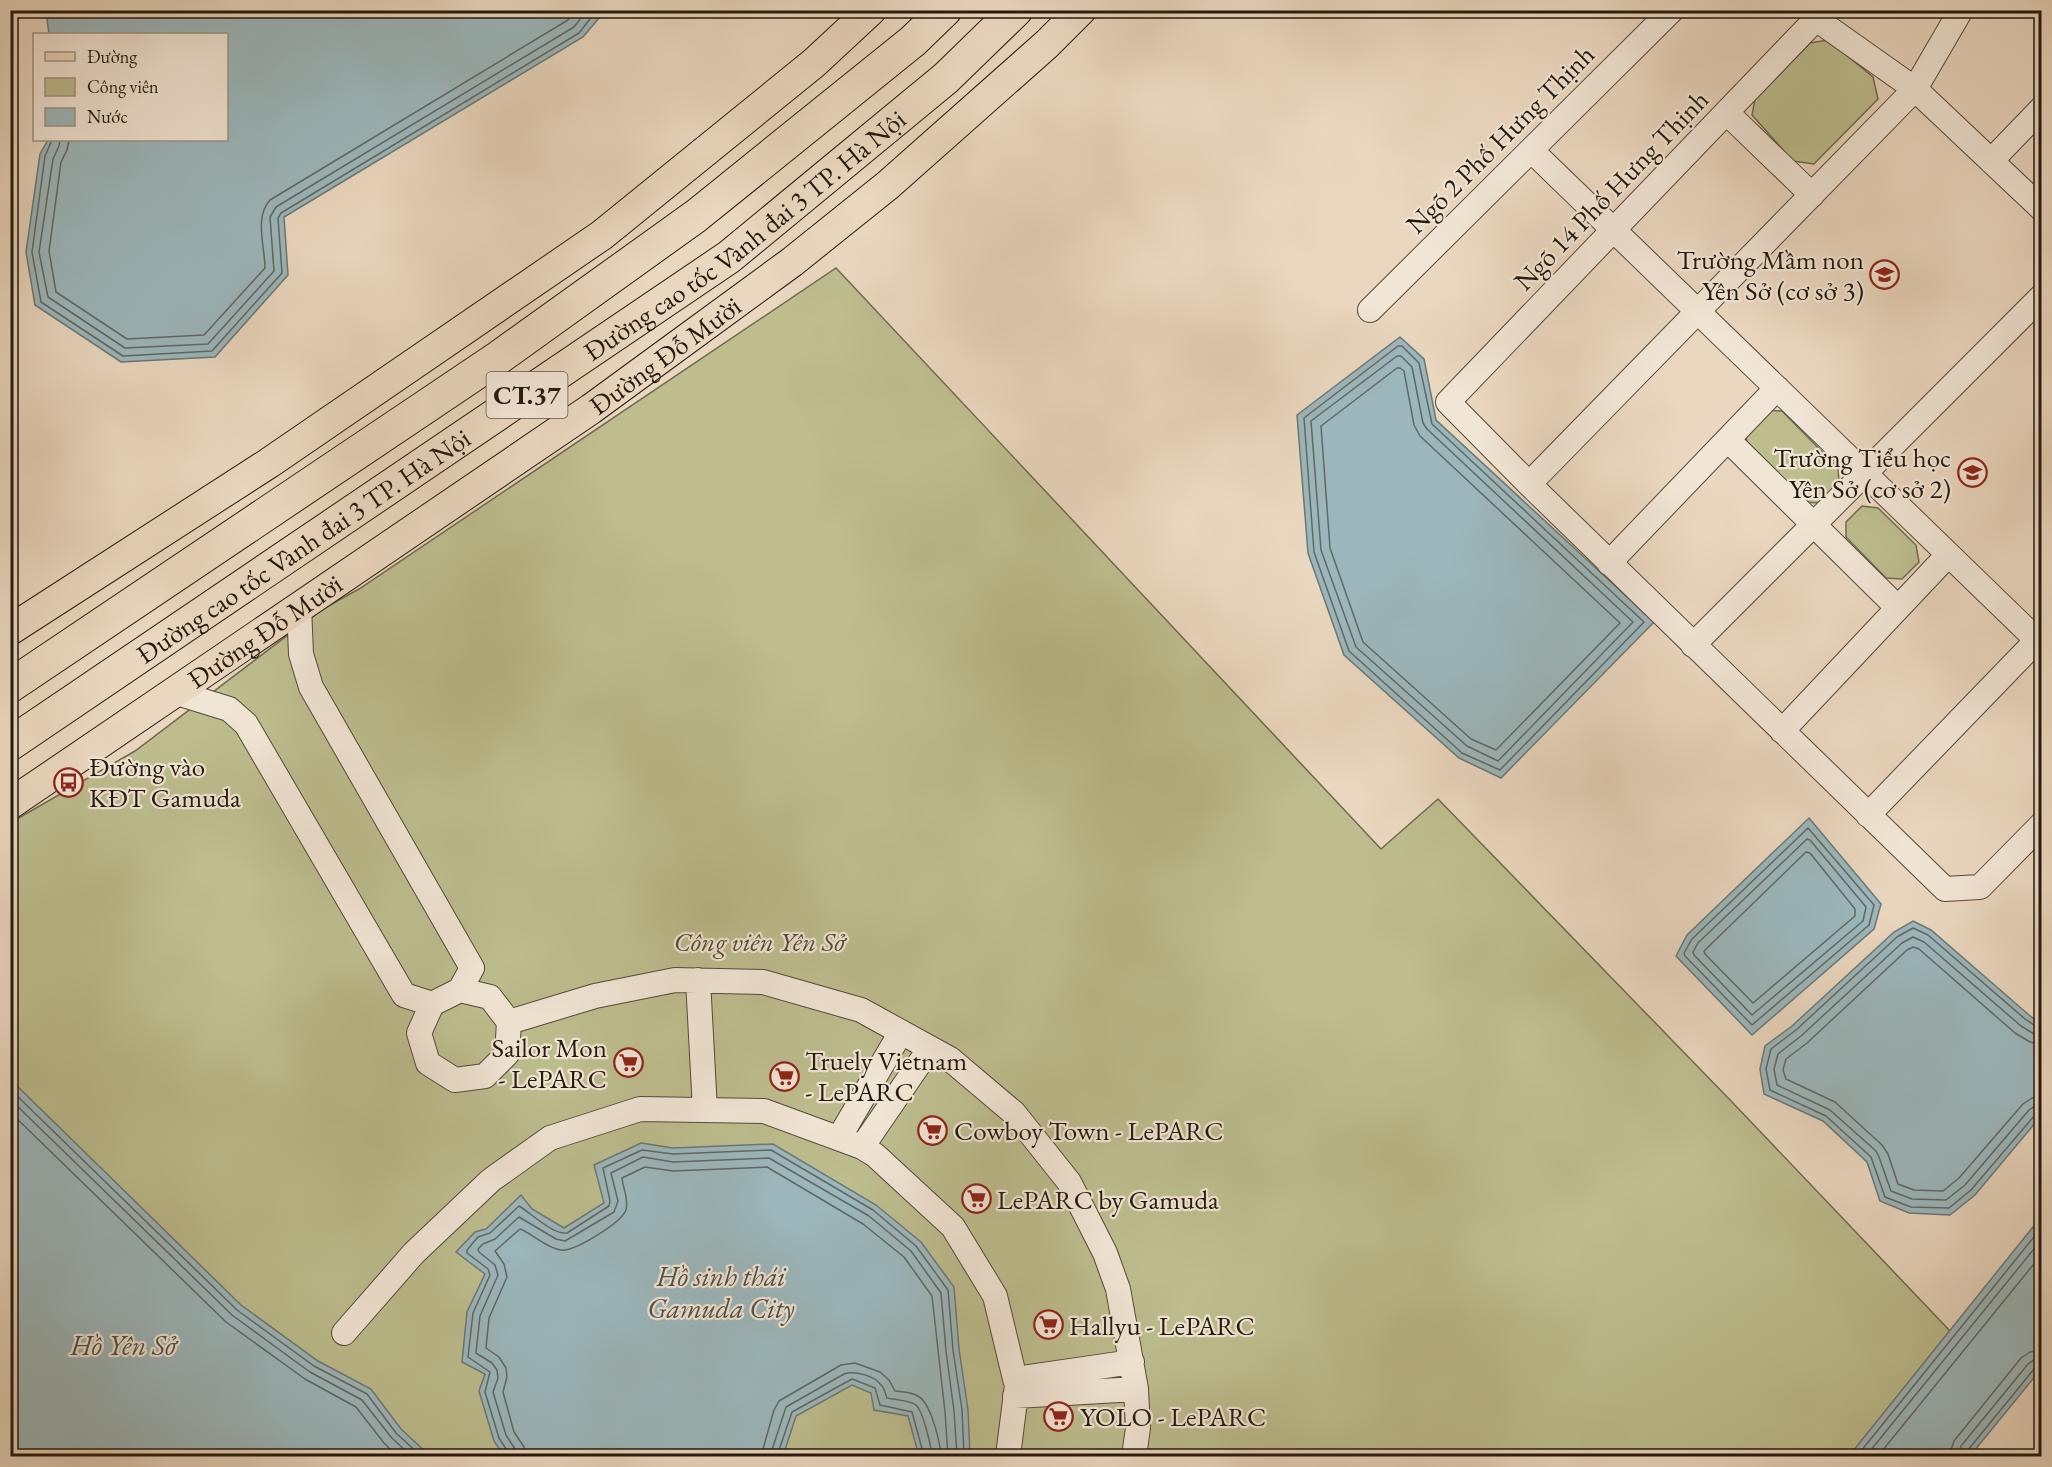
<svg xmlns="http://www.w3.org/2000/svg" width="2052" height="1467" font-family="'EB Garamond',serif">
  <rect width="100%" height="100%" fill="#ead7bf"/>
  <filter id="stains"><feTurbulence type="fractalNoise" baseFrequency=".00333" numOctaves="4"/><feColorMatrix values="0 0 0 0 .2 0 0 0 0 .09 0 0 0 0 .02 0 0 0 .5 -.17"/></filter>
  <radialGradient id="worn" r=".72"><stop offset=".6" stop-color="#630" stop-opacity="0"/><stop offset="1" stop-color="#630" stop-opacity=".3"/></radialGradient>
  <!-- green -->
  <path fill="#bdbd8e" stroke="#706b4e" stroke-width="1.5" d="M1828,40L1873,77L1878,99L1814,164L1793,161L1752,115L1755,99L1810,43Z
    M836,268L1381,849L1438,799L1733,1103L1951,1332L1850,1456H11L10,823L135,751L321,610L359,589Z
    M1765,410L1782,411L1838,468L1839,482L1819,503L1803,502L1748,448L1745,430Z
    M1862,506L1878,508L1916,545L1919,562L1902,579L1886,578L1846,537V522Z"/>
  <!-- water -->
  <path fill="#9cb7bc" stroke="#6c7876" stroke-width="1.5" d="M46,11V10L605,11L583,37L284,217L288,275L215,357L121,362L35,305L26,252L40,154L48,140H226V34H49Z
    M1400,337L1424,359L1436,420L1654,622L1501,778L1459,758L1344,655L1308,553L1297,415Z
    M1809,818L1881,904L1874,929L1752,1035L1676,956L1687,935Z
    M1913,921L1931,930L2029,1015L2041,1024V1116L1975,1195L1950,1215L1909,1213L1880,1201L1867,1162L1823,1121L1764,1094L1760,1069L1765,1046L1792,1026L1894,932Z
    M11,1080L241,1305L318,1361L371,1389L401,1429L430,1456H11Z
    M641,1143L673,1148L773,1144L876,1205L921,1242L954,1287L959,1349L968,1410L970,1456H919L908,1416L874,1410L871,1393L852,1385L796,1416L783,1456H504L494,1441L479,1391L485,1374L462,1362L467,1312L485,1274L456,1252L475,1232L486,1229L521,1195L532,1209L564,1228L604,1203L594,1165Z
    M2041,1217V1369L1970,1456H1849Z"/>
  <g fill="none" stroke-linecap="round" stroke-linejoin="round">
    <!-- shore -->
    <path stroke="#606865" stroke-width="1.5" d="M52,140L45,156L32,252L41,302L123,356L212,351L282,273L278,218L281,213L579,33L597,10
      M60,140L59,146L53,159L39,252L48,297L125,348L208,344L274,271L270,217L276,207L574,27L587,10
      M69,140L67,150L61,162L49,251L56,292L127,339L204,335L265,268C265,247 254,217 270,200L568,20L576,10
      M1398,346H1402L1419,363L1432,424L1644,622L1500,770L1462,753L1349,651L1314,552L1304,418Z
      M1397,356H1401L1412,367L1423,423L1427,429L1633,622L1498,761L1467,746L1356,647L1321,550L1311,421Z
      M1397,368H1400L1404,371L1414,425L1420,436L1620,623L1496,750L1471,739L1363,642L1330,548L1321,426Z
      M1808,828L1874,905L1869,925L1752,1025L1685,956L1684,953L1692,939Z
      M1807,839L1810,840L1866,907L1863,921L1752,1015L1694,955L1693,952L1698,943Z
      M1806,852L1810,853L1855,909V916L1753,1003L1705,954L1704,951Z
      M2042,1028L2037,1027L2025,1019L1928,935L1913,928L1897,937L1796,1030L1771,1049L1766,1069L1770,1090L1826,1116L1871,1157L1885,1197L1911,1207L1949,1208L1971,1190L2035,1115L2042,1113
      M2042,1036L2034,1034L2021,1026L1924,942L1913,937L1902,943L1801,1036L1778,1054L1774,1069L1777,1085L1830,1110L1876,1151L1879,1157L1891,1191L1912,1199L1946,1200L1965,1185L2029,1110L2035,1106L2042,1105
      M2042,1045L2030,1042L2015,1033L1919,949L1913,947L1907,950L1807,1043L1786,1059L1783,1070L1786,1079L1835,1102L1882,1145L1888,1154L1898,1184L1914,1190L1943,1191L1959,1178L2023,1104L2032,1098L2042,1096
      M10,1089L237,1310L314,1366L367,1394L396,1433L421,1456
      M10,1099L232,1315L310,1372L362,1400L391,1437L411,1456
      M10,1112L226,1322L305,1379L356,1407L384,1443L397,1456
      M508,1456V1452L499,1438L485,1392L490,1372L468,1357L473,1313L490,1275L488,1269L467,1253V1250L478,1237L490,1233L519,1206C531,1213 553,1235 567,1233L609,1206L610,1201L603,1168L642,1150L673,1154L771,1150L873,1210L916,1246L948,1290L953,1350L962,1410L964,1456
      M516,1456L515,1449L506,1435L493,1392L498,1378L497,1370L492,1363L476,1353L480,1316L498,1275L495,1265L479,1252L478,1249L483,1244L495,1239L519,1217L556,1239L565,1241L614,1212L618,1201L611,1173L643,1157L673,1162L769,1158L869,1216L911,1251L941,1293L946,1351L954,1411L957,1456
      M525,1456L524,1447L514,1432L503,1392L507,1377L506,1368L499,1357L486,1348L489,1318L507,1277L504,1264L495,1251L520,1229C533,1234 546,1248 561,1250C574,1252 621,1223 626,1210C629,1199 623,1189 622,1178L645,1167L673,1171L767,1167L863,1224L904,1257L932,1296L945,1412L948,1456
      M761,1456L774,1410L779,1401L841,1365L855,1363L880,1372L889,1380L895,1391C902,1392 911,1392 918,1396C931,1403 940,1442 941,1456
      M770,1456L786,1407L844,1374C854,1370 875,1376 881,1385C885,1388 885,1394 887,1398C895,1400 909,1400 916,1405C923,1411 931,1446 932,1456
      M777,1456L792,1412L852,1379L875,1388L880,1405L912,1412L924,1456
      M1857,1456L2042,1227
      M1866,1456L2042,1239
      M1878,1456L2042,1254
      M1949,1456L1954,1441L2021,1358L2030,1352L2042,1350
      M1958,1456L1961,1446L2028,1364L2035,1359H2042
      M1966,1456L1968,1450L2034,1369L2042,1366"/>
    <defs>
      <path id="minor" d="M1727,113L1812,195
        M1531,150L2042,645
        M1991,161L2042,108
        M2042,209L1915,89L1816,19L1448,402L1529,484L1945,889L1980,887L2042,824
        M1370,310L1672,10
        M1728,440L1898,608
        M1529,484L1915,89L1961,10
        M1609,563L1777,388
        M299,607L301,654L311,687L472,968L460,990
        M1693,645L2042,296
        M174,692L229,709L246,724L404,995L432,1004
        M1782,731L1948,555
        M1868,815L2042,635
        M698,980L705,1110
        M460,990L490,997L509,1022L507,1054L485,1076L455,1080L428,1063L419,1033L432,1004Z
        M509,1022L595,996L675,980L763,982L861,1010L950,1059L1014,1113L1069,1182L1105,1253L1118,1289L1136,1389L1138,1428L1134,1456
        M839,1138L901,1032
        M862,1147L930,1048
        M344,1333L414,1253L491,1180L550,1138L640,1109L764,1111L862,1147L875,1155L953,1227L995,1296L1015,1379L1017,1385L1008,1456
        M1015,1379L1132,1362
        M1015,1396L1136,1389"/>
      <g id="major">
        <path d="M10,630L269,463L602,235L814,63L871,10"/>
        <path id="s1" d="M10,804L591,409L792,262L888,185L1047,44L1081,10"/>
      </g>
      <g id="highway">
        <path d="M10,686L498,358L696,216L913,41L945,10"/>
        <path id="s2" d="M10,744L729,257L946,78L1016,10"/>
      </g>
    </defs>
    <!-- minor casing -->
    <use href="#minor" stroke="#56483a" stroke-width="26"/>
    <!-- major casing -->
    <use href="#major" stroke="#24190e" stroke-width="32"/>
    <!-- highway casing -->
    <use href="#highway" stroke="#24190e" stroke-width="35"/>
    <!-- minor -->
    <use href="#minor" stroke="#f1e5d5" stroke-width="24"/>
    <!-- major -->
    <use href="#major" stroke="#ead7bf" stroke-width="30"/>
    <!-- highway -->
    <use href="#highway" stroke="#ead7bf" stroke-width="33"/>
  </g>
  <!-- icons -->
  <defs>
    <symbol id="school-ring" viewBox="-11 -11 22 22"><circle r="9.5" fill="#f1e5d5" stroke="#8f2418" stroke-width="1.5"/><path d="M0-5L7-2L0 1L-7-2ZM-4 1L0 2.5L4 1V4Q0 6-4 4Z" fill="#8f2418"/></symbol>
    <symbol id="bus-ring" viewBox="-11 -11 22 22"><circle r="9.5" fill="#f1e5d5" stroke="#8f2418" stroke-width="1.5"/><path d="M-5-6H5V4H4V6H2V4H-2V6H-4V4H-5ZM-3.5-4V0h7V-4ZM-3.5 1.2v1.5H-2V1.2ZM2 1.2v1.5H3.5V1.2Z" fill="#8f2418"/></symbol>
    <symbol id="supermarket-ring" viewBox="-11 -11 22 22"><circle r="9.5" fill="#f1e5d5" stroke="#8f2418" stroke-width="1.5"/><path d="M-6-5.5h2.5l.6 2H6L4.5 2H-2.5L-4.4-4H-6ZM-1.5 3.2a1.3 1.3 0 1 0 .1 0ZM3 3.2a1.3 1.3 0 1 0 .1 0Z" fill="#8f2418"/></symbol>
  </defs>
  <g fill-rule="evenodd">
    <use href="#school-ring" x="1868" y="258" width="33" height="33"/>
    <use href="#school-ring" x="1956" y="456" width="33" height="33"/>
    <use href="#bus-ring" x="52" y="766" width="33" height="33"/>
    <use href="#supermarket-ring" x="612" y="1046" width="33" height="33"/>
    <use href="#supermarket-ring" x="768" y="1060" width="33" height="33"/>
    <use href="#supermarket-ring" x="916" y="1114" width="33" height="33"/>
    <use href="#supermarket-ring" x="960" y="1182" width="33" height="33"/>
    <use href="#supermarket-ring" x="1032" y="1308" width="33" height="33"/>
    <use href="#supermarket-ring" x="1042" y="1400" width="33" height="33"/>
  </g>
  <g text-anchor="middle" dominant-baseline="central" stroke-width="4.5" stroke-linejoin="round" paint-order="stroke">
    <!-- shield labels -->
    <rect fill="#f1e5d5" stroke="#62564a" stroke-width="1.5" x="486.5" y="372" width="81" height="46" rx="4.5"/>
    <g font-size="26" font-weight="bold" fill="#24190e">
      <text x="527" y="395">CT.37</text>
    </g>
    <!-- street labels -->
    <g font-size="27" fill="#24190e" stroke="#f1e5d5">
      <text transform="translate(1500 139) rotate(-45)">Ngõ 2 Phố Hưng Thịnh</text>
      <text transform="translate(1611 190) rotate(-46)">Ngõ 14 Phố Hưng Thịnh</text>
      <text stroke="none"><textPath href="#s2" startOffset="894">Đường cao tốc Vành đai 3 TP. Hà Nội</textPath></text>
      <text stroke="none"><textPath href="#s1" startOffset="794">Đường Đỗ Mười</textPath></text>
      <text stroke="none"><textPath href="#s2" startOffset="354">Đường cao tốc Vành đai 3 TP. Hà Nội</textPath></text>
      <text stroke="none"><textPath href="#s1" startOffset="308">Đường Đỗ Mười</textPath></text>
    </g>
    <!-- poi labels -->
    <g font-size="27" fill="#24190e" stroke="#f1e5d5" text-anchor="start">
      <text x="1864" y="259" text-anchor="end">Trường Mầm non<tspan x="1864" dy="31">Yên Sở (cơ sở 3)</tspan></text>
      <text x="1951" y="457" text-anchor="end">Trường Tiểu học<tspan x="1951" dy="31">Yên Sở (cơ sở 2)</tspan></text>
      <text x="89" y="766">Đường vào<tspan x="89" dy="31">KĐT Gamuda</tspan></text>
      <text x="607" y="1047" text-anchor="end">Sailor Mon<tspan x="607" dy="31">- LePARC</tspan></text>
      <text x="805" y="1060">Truely Vietnam<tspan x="805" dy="31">- LePARC</tspan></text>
      <text x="954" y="1130">Cowboy Town - LePARC</text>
      <text x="997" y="1199">LePARC by Gamuda</text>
      <text x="1069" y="1325">Hallyu - LePARC</text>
      <text x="1080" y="1416">YOLO - LePARC</text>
    </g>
    <!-- park labels -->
    <g font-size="27" font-style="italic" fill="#524a34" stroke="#f1e5d5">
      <text x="760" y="941">Công viên Yên Sở</text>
    </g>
    <!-- water labels -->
    <g font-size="28" font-style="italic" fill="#4e504b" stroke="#f1e5d5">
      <text x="721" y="1276">Hồ sinh thái<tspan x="721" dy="32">Gamuda City</tspan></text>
      <text x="124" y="1345">Hồ Yên Sở</text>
    </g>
  </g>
  <!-- margin -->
  <rect width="2052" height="1467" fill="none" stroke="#ead7bf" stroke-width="36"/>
  <rect x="12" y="12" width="2028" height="1443" fill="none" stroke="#24190e" stroke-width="3"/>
  <rect x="18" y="18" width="2016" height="1431" fill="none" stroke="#24190e" stroke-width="1.5"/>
  <!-- legend -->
  <rect x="33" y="33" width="195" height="108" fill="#f1e5d5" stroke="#9f9385" stroke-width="1.5"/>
  <rect x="45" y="52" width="30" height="9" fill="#ead7bf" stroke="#9f9385" stroke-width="1.5"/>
  <text x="87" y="63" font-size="18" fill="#24190e">Đường</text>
  <rect x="45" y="78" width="30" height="18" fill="#bdbd8e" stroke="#9f9385" stroke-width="1.5"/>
  <text x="87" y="93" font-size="18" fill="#24190e">Công viên</text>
  <rect x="45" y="108" width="30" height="18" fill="#9cb7bc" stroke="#9f9385" stroke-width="1.5"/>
  <text x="87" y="123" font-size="18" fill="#24190e">Nước</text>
  <rect width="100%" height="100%" filter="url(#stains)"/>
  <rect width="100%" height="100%" fill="url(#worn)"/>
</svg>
